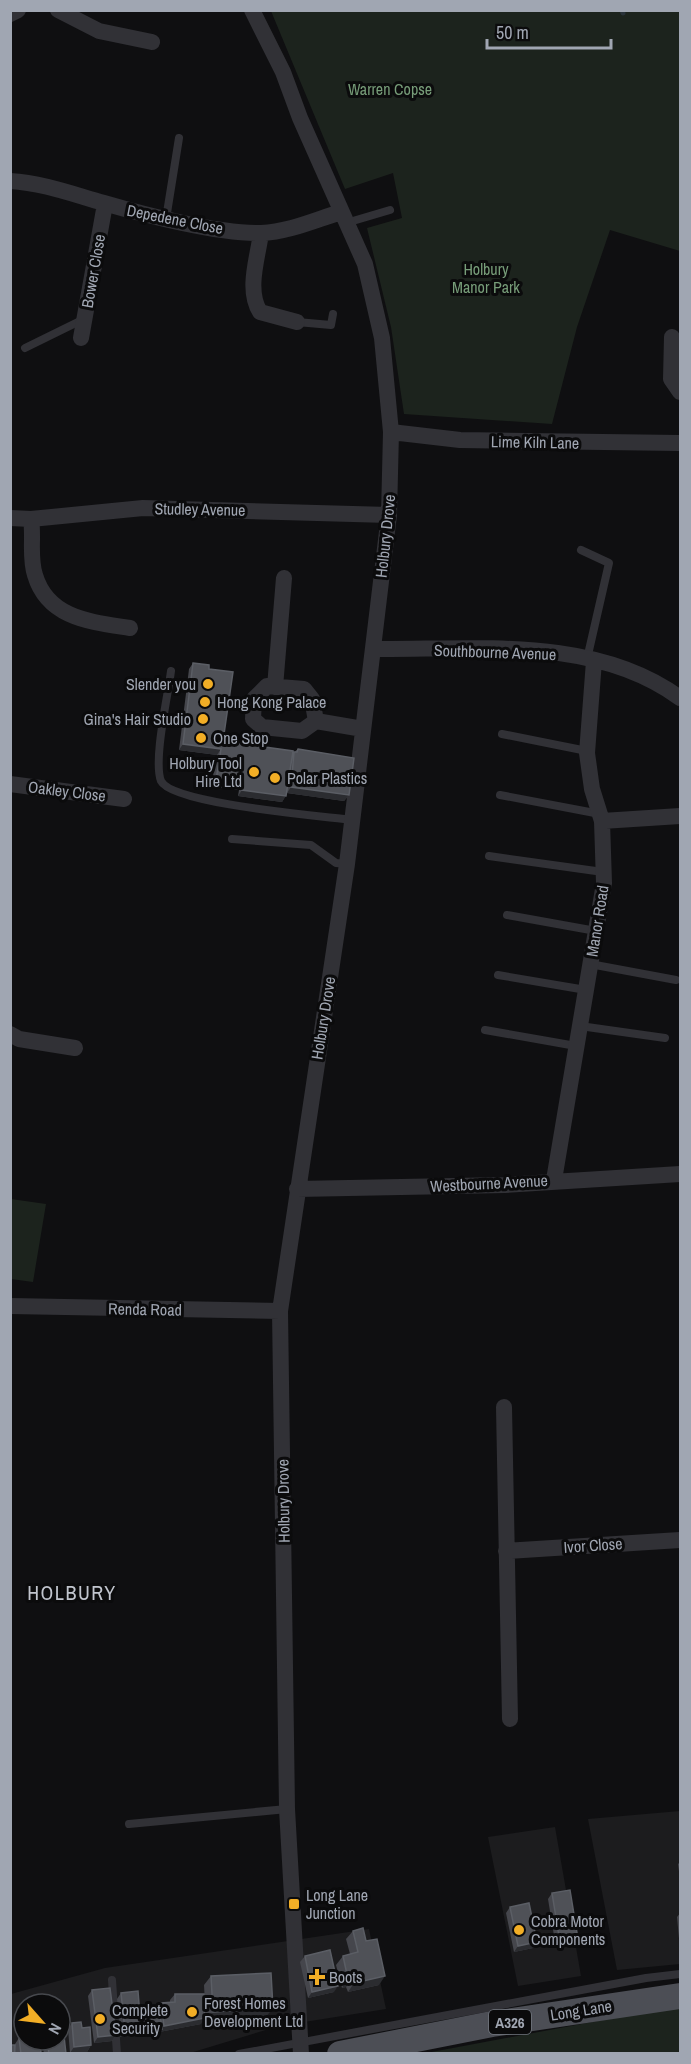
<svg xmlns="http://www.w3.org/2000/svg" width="691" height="2064" font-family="'Archivo Narrow',sans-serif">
  <rect width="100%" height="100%" fill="#0f0f11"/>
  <!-- built -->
  <path fill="#1c1c1e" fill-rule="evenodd" d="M680,1811V1964L617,1970L588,1819Z
    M555,1827L581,1976L518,1986L488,1837Z
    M369,1929L386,2009L279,2026L190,2053L11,2054V1994L105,1968ZM24,2004H60V2040H24Z"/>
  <!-- green -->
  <path fill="#1c231d" d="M271,11H680V251L610,230L577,327L552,424L404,414L391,327L367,228L402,218L393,173L345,189Z
    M11,1199L46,1204L33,1282L11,1279Z
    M667,2008L680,2009V2053L421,2054Z"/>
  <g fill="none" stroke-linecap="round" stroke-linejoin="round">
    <!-- stream -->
    <path stroke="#293239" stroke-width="5" d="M622,10L623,13"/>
    <!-- lane -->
    <path stroke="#313136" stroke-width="8" d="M166,219L179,138
      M346,223L390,210
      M297,322L331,325L333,314
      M25,348L84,319
      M581,550L609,563L587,659
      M171,671C168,695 153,761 161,781C172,804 322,816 352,820
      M502,734L587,751
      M500,795L600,814
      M232,839L311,845L336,863L347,864
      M489,856L603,872
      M507,915L596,931
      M590,964L676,980
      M498,975L586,990
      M580,1026L665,1038
      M485,1030L576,1046
      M129,1824L287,1809
      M112,1980L117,2054
      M239,2054L646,1978L680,1974"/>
    <!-- street -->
    <path stroke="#313136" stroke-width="16" d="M58,10L99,31L152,42
      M252,10L283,72L300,118L365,264L382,338L391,432L389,515L347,864L280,1311L287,1809L301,2054
      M10,14L18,10
      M10,181C43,183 72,194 104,203C145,215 219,234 261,233C289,232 315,220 341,212
      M261,233C258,257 246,290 260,312L297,322
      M672,337L671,379L680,392
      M81,338L105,204
      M391,432L460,440L680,443
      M10,518L31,519L143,508L389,515
      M31,519C34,537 29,557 35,575C48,619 92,622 130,628
      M373,649C475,650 594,635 680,698
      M275,687L284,578
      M316,721L312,699L304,689L267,686L254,699L253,719L262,727L302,731L316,721L363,729
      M10,784L124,799
      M602,821L680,816
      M10,1034L19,1039L75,1048
      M554,1180L604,883L602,821L592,789L587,753L594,661
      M297,1189L505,1185L680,1174
      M10,1306L280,1311
      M504,1407L510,1719
      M506,1551L680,1540"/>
    <!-- primary -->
    <path stroke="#4c4e55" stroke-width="26" d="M340,2054L492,2024L680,1996"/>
  </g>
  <!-- wall -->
  <path fill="#45464c" d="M193,663L209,669L223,741L292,754L298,749L349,795L344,801L287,793L282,802L238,796L239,790L211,786L217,755L179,750L189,669Z
    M681,1861V1886L678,1864Z
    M552,1893L577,1933L572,1939L555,1942L548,1899Z
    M510,1907L537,1942L533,1948L514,1952L506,1913Z
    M681,1912V1949H680L677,1917Z
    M353,1931L366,1941L379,1985L348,1992L346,1987L342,1988L336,1965L343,1956L350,1954L346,1939Z
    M305,1956L334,1992L308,1998L300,1962Z
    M211,1976L266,2017L206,2021L204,1985Z
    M92,1990L116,2035L112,2041L94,2043L88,1996Z
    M121,1993L141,2029L137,2035L120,2037L117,1999Z
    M175,1994L201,2024L159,2032L145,2033L142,2011L145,2008L159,2006L161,2003L170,2002V2000Z
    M72,2023L82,2028L91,2045L87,2052L70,2053L68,2029Z
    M19,2038L41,2054H16L15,2044Z
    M42,2040H60L66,2054H44Z"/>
  <!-- shaded-wall -->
  <path fill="#2b2c30" d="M183,744L221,749L217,755L179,750Z
    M216,780L243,784L239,790L211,786Z
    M291,787L349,795L344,801L287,793Z
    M242,790L286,796L282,802L238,796Z
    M577,1933L572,1939L555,1942L559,1936Z
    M537,1942L533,1948L514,1952L518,1946Z
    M385,1976L379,1985L348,1992L354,1983Z
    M353,1978L346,1987L342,1988L348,1979Z
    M338,1986L334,1992L308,1998L312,1992Z
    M273,2008L266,2017L206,2021L213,2012Z
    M205,2018L201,2024L159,2032L164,2026Z
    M141,2029L137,2035L120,2037L125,2031Z
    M162,2029L159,2032L145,2033L147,2030Z
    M116,2035L112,2041L94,2043L98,2037Z
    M91,2045L87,2052L70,2053L74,2047Z"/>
  <!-- building -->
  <path fill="#4f5157" stroke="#5b5e65" stroke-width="1.5" d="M193,663L209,665V669L233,672L223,741L293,751L286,796L242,790L243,784L216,780L221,749L183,744Z
    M298,749L354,758L349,795L291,787L294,752H297Z
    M570,1890L577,1933L559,1936L552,1893Z
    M529,1903L537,1942L518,1946L510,1907Z
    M363,1928L366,1941L377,1939L385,1976L354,1983L353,1978L348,1979L343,1956L358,1952L353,1931Z
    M330,1950L338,1986L312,1992L305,1956Z
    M271,1973L273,2008L213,2012L211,1976Z
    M110,1988L116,2035L98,2037L92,1990Z
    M138,1991L141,2029L125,2031L121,1993Z
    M175,1994H204L205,2018L164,2026L161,2003L175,2002Z
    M159,2006L162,2029L147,2030L145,2008Z
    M81,2022L82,2028L90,2027L91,2045L74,2047L72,2023Z
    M60,2036H64L66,2054H49L47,2040H60Z
    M19,2038H24V2040H40L41,2054H21Z
    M10,2045H15V2054H10Z"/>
  <!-- markers -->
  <g fill="#f2ae26" stroke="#0b0b0c" stroke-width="2">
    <circle cx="208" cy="684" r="6"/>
    <circle cx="205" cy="702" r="6"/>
    <circle cx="203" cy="719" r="6"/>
    <circle cx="201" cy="738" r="6"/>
    <circle cx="254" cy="772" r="6"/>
    <circle cx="275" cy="778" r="6"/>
    <rect x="288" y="1898" width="12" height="12" rx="3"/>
    <circle cx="519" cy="1930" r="6"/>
    <path d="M314 1968h6v6h6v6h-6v6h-6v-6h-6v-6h6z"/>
    <circle cx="192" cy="2012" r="6"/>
    <circle cx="100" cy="2019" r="6"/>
  </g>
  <g text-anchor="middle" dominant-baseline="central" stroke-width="6" stroke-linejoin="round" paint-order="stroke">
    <!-- shield labels -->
    <rect fill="#0b0b0c" stroke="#737880" stroke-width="1.5" x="489" y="2010" width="42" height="24" rx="4.5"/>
    <g font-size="15" font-weight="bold" fill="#a0a6b2">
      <text x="510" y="2022">A326</text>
    </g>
    <!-- park labels -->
    <g font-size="16" fill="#779d79" stroke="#0b0b0c">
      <text x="390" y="89">Warren Copse</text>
      <text x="486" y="269">Holbury<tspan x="486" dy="18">Manor Park</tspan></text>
    </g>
    <!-- street labels -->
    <g font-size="16" fill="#a0a6b2" stroke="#0b0b0c">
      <text transform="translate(175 219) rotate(11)">Depedene Close</text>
      <text transform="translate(93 271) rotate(-80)">Bower Close</text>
      <text transform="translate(535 442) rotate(1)">Lime Kiln Lane</text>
      <text transform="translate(200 509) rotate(1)">Studley Avenue</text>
      <text transform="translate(385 536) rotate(-84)">Holbury Drove</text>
      <text transform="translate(495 652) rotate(2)">Southbourne Avenue</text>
      <text transform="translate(67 791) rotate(7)">Oakley Close</text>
      <text transform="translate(597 921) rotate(-81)">Manor Road</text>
      <text transform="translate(323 1018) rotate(-81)">Holbury Drove</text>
      <text transform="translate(489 1183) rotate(-3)">Westbourne Avenue</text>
      <text transform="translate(145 1309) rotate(1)">Renda Road</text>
      <text transform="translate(283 1501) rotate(-91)">Holbury Drove</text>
      <text transform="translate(593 1545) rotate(-4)">Ivor Close</text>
      <text transform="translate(581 2010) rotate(-9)">Long Lane</text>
    </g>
    <!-- poi labels -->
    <g font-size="16" fill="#a0a6b2" stroke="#0b0b0c" text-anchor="start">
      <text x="196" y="684" text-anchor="end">Slender you</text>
      <text x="217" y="702">Hong Kong Palace</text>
      <text x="191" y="719" text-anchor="end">Gina's Hair Studio</text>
      <text x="213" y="738">One Stop</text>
      <text x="242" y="763" text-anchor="end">Holbury Tool<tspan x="242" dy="18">Hire Ltd</tspan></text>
      <text x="287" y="778">Polar Plastics</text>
      <text x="306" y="1895">Long Lane<tspan x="306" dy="18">Junction</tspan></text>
      <text x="531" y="1921">Cobra Motor<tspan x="531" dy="18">Components</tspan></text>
      <text x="329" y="1977">Boots</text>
      <text x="204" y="2003">Forest Homes<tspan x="204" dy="18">Development Ltd</tspan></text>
      <text x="112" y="2010">Complete<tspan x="112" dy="18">Security</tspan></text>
    </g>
    <!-- quarter labels -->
    <g font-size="20" letter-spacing="1.5" fill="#c1c5ce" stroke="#0b0b0c">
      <text x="72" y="1592">HOLBURY</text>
    </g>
  </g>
  <!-- border -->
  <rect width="691" height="2064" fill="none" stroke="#a0a6b2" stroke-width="24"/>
  <!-- north arrow -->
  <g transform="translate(42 2022) rotate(118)"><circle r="28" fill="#0b0b0c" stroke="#47494e" stroke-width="1.5"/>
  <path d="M0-4.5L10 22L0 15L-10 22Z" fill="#f2ae26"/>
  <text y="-9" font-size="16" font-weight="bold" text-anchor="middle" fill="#a0a6b2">N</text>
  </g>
  <!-- scale -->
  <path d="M487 39v9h124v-9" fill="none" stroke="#a0a6b2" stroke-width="3"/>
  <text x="496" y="39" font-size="18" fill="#a0a6b2" stroke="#0b0b0c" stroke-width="4.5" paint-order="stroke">50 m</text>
</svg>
